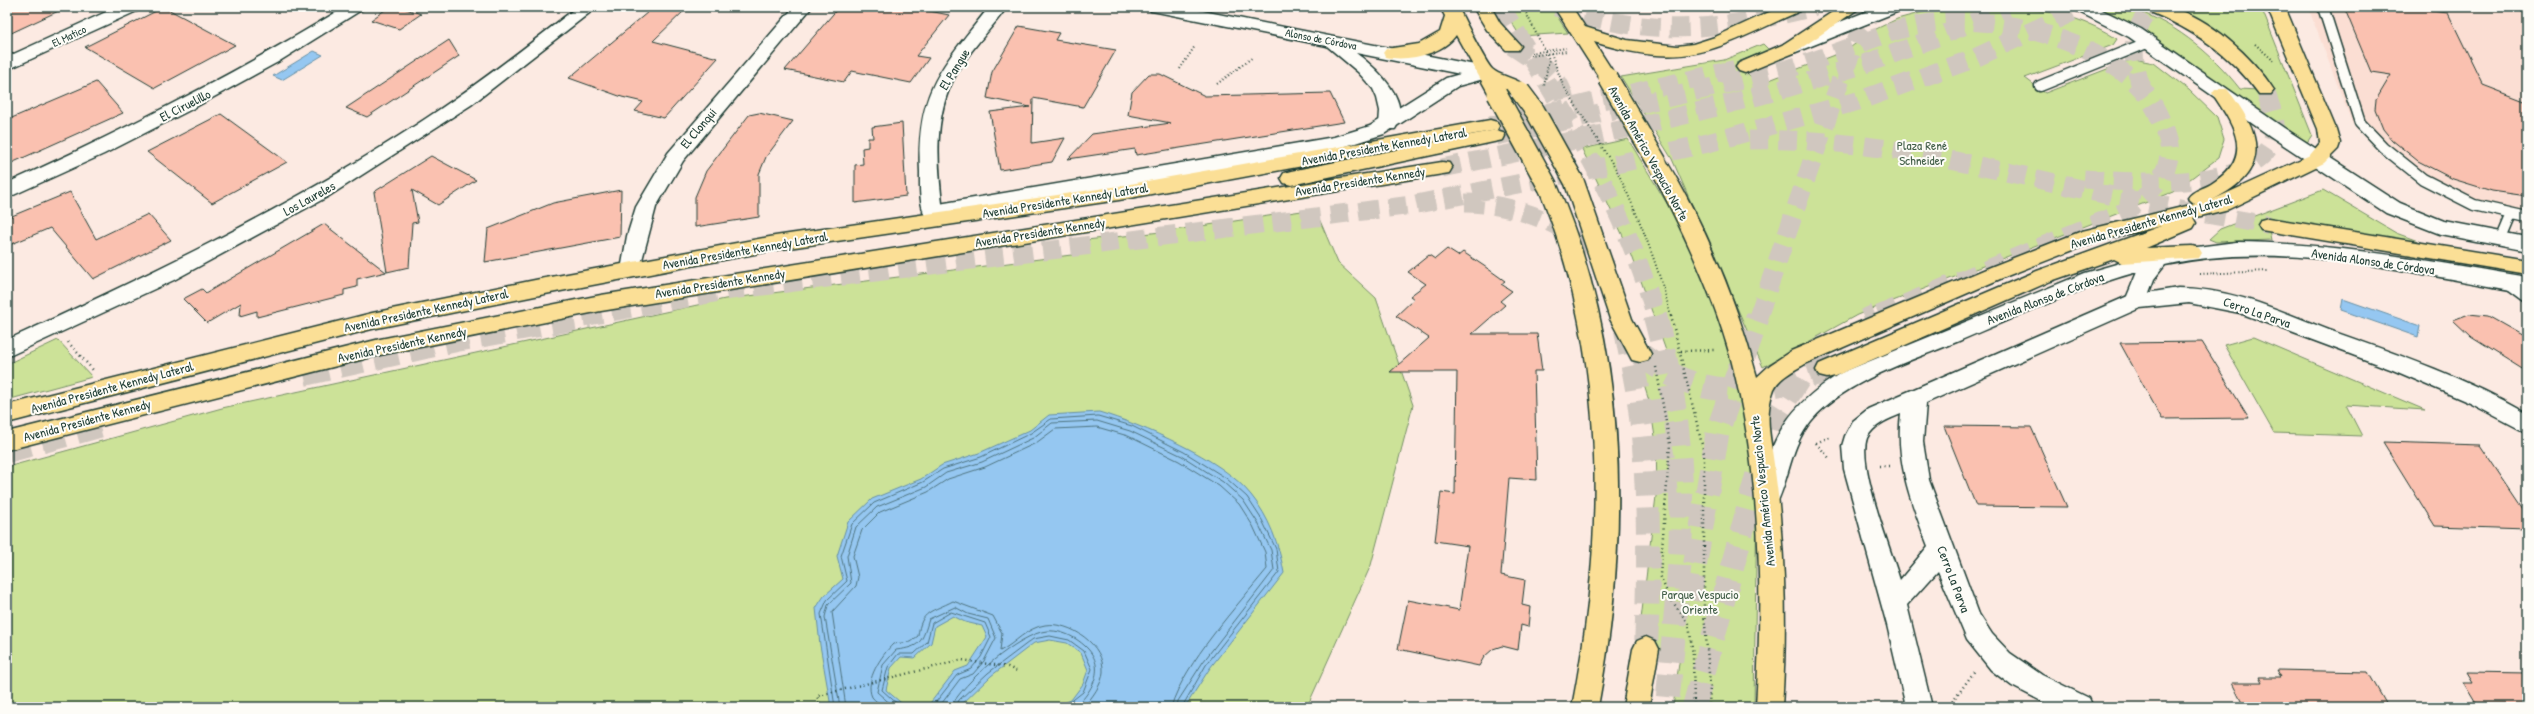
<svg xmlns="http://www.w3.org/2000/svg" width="2534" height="714" font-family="'Patrick Hand',sans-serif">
  <rect width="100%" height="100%" fill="#fceae2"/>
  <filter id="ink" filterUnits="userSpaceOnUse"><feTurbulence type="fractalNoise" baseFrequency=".025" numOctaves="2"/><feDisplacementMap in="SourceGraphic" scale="8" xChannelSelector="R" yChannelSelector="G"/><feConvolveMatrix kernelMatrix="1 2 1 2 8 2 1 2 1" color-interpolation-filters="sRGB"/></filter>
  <g filter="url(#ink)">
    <!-- built -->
    <path fill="#fbded3" d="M2308,7H2527V220L2471,210L2422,184L2352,123Z"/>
    <!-- green -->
    <path fill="#cce298" stroke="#769066" d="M1502,7H1551L1568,33L1520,36Z
      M1942,7C2003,7 2063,3 2117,39L2113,45L2025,78L2045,93L2133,59L2154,63L2189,90L2217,117L2224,139L2218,158L2173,192L1857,315L1763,367L1672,159L1621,77L1724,60L1763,44L1769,50L1736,63L1759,84L1847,50L1874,30L1897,19Z
      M2093,7C2103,7 2115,5 2124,7C2170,18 2212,53 2240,89L2275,91C2254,50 2205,30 2167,7H2261L2312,135L2304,147L2189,62L2115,15Z
      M1628,139L1674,215L1692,251L1730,341L1757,490L1754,707H1673L1680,656L1638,644L1657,488L1656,444L1650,404L1638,366L1669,359L1631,253L1582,149Z
      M2323,190L2396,233L2429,245L2267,220L2271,240L2216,242L2209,239L2220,229Z
      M1315,209L1338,263L1376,298L1413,405L1371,565L1307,707H7V467L222,408L725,299L1087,253L1086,240L1161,232Z
      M2253,337L2425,410L2346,405L2362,436L2274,433L2224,345Z
      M58,340L92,377L7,400V364Z"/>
    <!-- water -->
    <path fill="#95c7f1" stroke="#6690a5" d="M314,51L323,55L282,80L273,76Z
      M2343,299L2420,326L2418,337L2341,310Z
      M1099,412C1142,425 1222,458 1251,495C1269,517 1279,544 1284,573L1210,668L1185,707H1055L1071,700L1083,684L1088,670L1081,653L1067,643L1050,640L1034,643L991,676L959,707H925L931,702L955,671L968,666L987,637L982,626L965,622L953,616L935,626L931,643L915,658L901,657L891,668L886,690L906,707H831L820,645L816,608L824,596L843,579L837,556L848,522L872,499L921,479L942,465L979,453L1030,430L1049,415Z"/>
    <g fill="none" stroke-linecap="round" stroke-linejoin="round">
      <!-- shore -->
      <path stroke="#4e7480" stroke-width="1" d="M835,707L821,614L827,600L847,581L841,556L852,524L874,503L923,482L943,469L981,457L1031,433L1051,419L1098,416L1132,426L1184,452L1226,478L1247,497L1262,520L1276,549L1279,572L1206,665L1182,707
        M840,707L825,617L828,605L851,583L847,556L856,527L877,507L926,487L946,473L982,462L1033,438L1052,423L1097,421L1130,431L1182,456L1223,482L1243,500L1258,523L1271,550L1274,570L1203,662L1178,701L1177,707
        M846,707L832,612L856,586L858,577L853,556L862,530L880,512L928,492L948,479L985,467L1036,443L1055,429L1097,427L1128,436L1179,461L1219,486L1239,504L1253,526L1265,552L1267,569C1237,606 1185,662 1171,707
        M884,707C880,704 875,701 872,697C864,680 882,655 893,644L910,642L918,636C921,610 932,612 953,601L993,616L1002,633L1000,651C1016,643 1026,628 1045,625C1070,621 1105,645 1103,672C1102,685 1092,697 1084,707
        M894,707L877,692L883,665L896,650C921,647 922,642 929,619L955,607L968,614L988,619L996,638L984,661L973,674L960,679L939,707
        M901,707L882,690L888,667L898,654H914L927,642L932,623L951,612L985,623L991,637L981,657L971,669L957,675L932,707
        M951,707C962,683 1020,633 1047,631C1057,630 1068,634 1076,639C1108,660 1098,684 1076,707
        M956,707L959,700L988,673L1033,639L1050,636L1069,640L1084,651L1092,669L1083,692L1064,707"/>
    </g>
    <!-- building -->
    <path fill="#fac1b0" stroke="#1f3d34" d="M7,7H67L7,35Z
      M164,7L235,45L155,88L85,47Z
      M389,7H400L421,14L399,29L371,20Z
      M654,7H688L653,41L718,58L664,118L635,111L643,102L622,97L569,78Z
      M839,7H910L949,15L916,56L929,58L911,83L852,71L844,82L785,70Z
      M2344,7H2429L2431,11L2448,13L2483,85L2527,102V196L2492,191L2453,179L2418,161L2392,140L2383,129L2375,109L2376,100L2391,75L2371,72Z
      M1019,26L1059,33L1055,40L1116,50L1083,107L1033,98L1032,143L1065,138L1052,162L1000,170L990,112L1030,107L987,98L992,72Z
      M449,40L459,56L367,117L346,108Z
      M1149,74H1160L1205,96L1330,93L1344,122L1136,155L1135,149L1068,159L1092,134L1171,123L1128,115L1132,92Z
      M96,82L123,113L7,165V120Z
      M759,113L793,121L766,157L759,174V217L695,227V197L706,171L749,115Z
      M221,114L287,162L212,203L147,152Z
      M902,123L906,196L855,203V165L863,164L862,148L868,147V138H873L872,127Z
      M431,156L476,180L438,205L412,190L418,222L412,223L409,267L387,272L374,192Z
      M621,190L620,237L485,262L488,229L553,203Z
      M70,192L96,239L148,214L171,240L93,279L50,228L7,246V218Z
      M324,224L386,272L357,279V287L344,290V295L257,317V311L240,316L241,303L207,323L183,299L202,289L206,293Z
      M1447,249L1458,256L1463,252L1484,266L1505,281L1501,284L1512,291L1500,301L1505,305L1472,334H1537L1542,371H1534L1537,480L1509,478L1501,575L1525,580L1522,605L1530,607L1528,627L1521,625L1518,650L1502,646L1493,649L1484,657L1479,666L1398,649L1408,600L1459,610L1468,546L1435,541L1441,492L1455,494L1457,372H1390L1429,338L1396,316L1414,299L1410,296L1426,284L1408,272L1429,255L1435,259Z
      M2469,314L2488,316L2527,338V372L2471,337L2453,320Z
      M2202,342L2249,418L2162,419L2120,343Z
      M1944,426L2031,427L2067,507L1976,506Z
      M2383,442L2480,445L2527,515V529L2435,526Z
      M2277,670L2368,672L2388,707H2244L2232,683H2262L2259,677H2281Z
      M2467,672L2527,673V707H2478L2463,682H2473Z"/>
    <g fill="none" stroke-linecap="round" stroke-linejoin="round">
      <!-- primary-tunnel-far1 -->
      <path stroke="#d0c7bf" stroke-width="19" stroke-dasharray="19 10" stroke-linecap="butt" d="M1512,46C1534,61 1562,73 1565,103L1555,112
        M1490,126L1745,67"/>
      <!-- primary-tunnel -->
      <path stroke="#d0c7bf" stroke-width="24" stroke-dasharray="24 12" stroke-linecap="butt" d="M1640,354C1702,403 1757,395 1827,370"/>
      <!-- motorway-tunnel-far1 -->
      <path stroke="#d0c7bf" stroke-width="19" stroke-dasharray="19 10" stroke-linecap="butt" d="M1501,7C1561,106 1625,204 1656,317
        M1556,7C1654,39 1717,30 1815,7
        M2142,89C2131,59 2129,31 2153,7
        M1496,136C1582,117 1669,98 1755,77C1783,71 1811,62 1838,52C1866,42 1894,29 1924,24C1990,12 2089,37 2137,84C2152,98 2159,115 2166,133C2179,167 2152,194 2126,211L1874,317
        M1749,140C1869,137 1970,164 2086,190C2147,204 2207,214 2268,225
        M1442,168C1586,138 1730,109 1870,62C1917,46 1962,27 2007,7
        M2084,179C2129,182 2275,196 2275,125C2275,115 2268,100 2265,90
        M1465,203C1514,203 1578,226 1607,267
        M583,317L731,290L1412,205L1612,165L1708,143L1858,101L1975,58L2083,7
        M1758,317L1839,84L1861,28L1878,7"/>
      <!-- motorway-tunnel -->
      <path stroke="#d0c7bf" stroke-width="24" stroke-dasharray="24 12" stroke-linecap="butt" d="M1655,316C1671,375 1681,437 1681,498C1682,568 1673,638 1667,707
        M1865,321L1876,316
        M1626,330C1631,359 1638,388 1641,417C1650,494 1649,572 1646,649
        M304,374L456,340L589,316
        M1652,400L1663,459L1666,499
        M7,451L106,424
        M1689,600L1718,430L1758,316
        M1694,707L1772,421L1799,378L1835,341"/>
      <defs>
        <path id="service" d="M2323,7L2360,123L2383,147L2423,179L2474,205L2527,217
          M2040,86L2149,42
          M2501,240L2512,214
          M2508,283L2527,297"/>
        <path id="minor" d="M117,7H140L137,11L7,70V57Z
          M345,7H366L278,62L192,109L104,154L7,198V183C123,131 236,73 345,7Z
          M577,7H597L471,105L329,196L174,280L7,357V340C147,276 287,209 416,125C472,89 525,48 577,7Z
          M794,7H812L683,161L656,207L638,275L631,277L624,275L621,270L627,236L636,207L668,153Z
          M989,7H1007C993,27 975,44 962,65C932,108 937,162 943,212L940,217L933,219L926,217C919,205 920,186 920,172C916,90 942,67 989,7Z
          M2178,288C2232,288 2280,311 2329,330C2397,354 2464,377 2527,413V433L2470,403L2393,370L2240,313L2189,303L2140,308L1926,403L1923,442L1929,480L1979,614L1992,634L2010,653L2042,675L2089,698L2093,707H2053L2012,686L1991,670L1967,640L1938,571L1907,605L1932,707H1906L1887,625L1844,469L1842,446L1845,436L1853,421L1868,409L2128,296ZM1901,414C1895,460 1911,503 1928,546L1900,580C1891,550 1857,465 1867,438C1873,425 1889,419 1901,414Z"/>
        <path id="tertiary" d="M1485,67L1491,69L1494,73L1491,77L1458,86L1384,134L1336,149L933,219L926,217L923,212L926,207L933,205L1334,137L1370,126L1446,78Z"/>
        <path id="secondary" d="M1148,7H1183L1485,67L1491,69L1494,73L1491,77L1485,79L1356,53C1376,68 1413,101 1395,129H1381L1379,125L1380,111L1377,98L1373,89L1358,72L1327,46L1157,12L1151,11Z
          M1878,7H1902L1899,11L1796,52H1784L1781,48L1784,44Z
          M2074,7H2096L2141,29L2284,128L2400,203L2444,221L2527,237V251L2440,234L2386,213L2270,136L2129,37L2077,11Z
          M2236,242C2334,243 2430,261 2527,277V293C2410,273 2283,239 2165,265L2154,279L2144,306L2136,309L2128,306L2125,301L2137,272C2076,289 2017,316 1959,341C1911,361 1844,381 1811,421C1790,447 1790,477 1776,505L1768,508L1760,505L1756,498C1772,437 1786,407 1841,373L2085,273L2158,252Z"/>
        <path id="primary" d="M1440,7H1458C1464,19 1485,62 1492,69C1502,78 1520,77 1529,91L1526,95H1514L1503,88L1506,94L1503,98H1491L1456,35C1443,54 1407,62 1386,57L1383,53L1386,49L1419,44L1440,32L1445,16Z
          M1473,7H1491L1500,23L1521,46L1518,50H1506L1487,30Z
          M1554,7H1572L1585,27L1627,40L1677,46L1693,44L1715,37L1780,7H1803L1800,11C1715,48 1691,72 1594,42L1617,78L1614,82H1602Z
          M1840,7H1861L1794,53L1745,73L1739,71L1736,67L1739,63L1782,45Z
          M2267,7H2285L2336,129L2340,143L2338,149L2324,163L2229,209L2193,218L2196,223L2193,228L2146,248L2192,246L2199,248L2202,253L2199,258L2122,263L2114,259L2051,281L1835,376L1827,378L1819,376L1816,370L1819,364L2037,271L2161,226L2094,242L2007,276L1807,363C1795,370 1777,378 1773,392C1764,416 1771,440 1774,464C1777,486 1780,508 1781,531C1786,589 1786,648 1782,707H1756C1763,591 1761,472 1731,359C1712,290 1680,225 1647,162L1650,157L1657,156L1664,157C1705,224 1737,302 1757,377L1770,365L1791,351L1993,266L2082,231L2195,204L2188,198C2193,190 2203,189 2211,184C2256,156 2234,126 2212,93L2215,89H2227C2263,134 2272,172 2212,200L2310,155L2320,143L2318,129Z
          M1490,120L1497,122L1499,126L1497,130L1119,200L775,250L540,295L372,329L7,423V405L372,313L540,279L775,236L1119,186Z
          M1574,174L1581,176L1584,181L1632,319L1651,354L1648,360L1640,362L1632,360L1610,319L1564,181L1567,176Z
          M1548,180L1555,182L1558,187C1629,351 1630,534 1598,707H1572C1606,535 1607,351 1538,187L1541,182Z"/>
        <path id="motorway" d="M2145,7C2153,7 2163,5 2170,7C2210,18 2252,56 2274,90L2271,94H2259C2230,54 2193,29 2148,11Z
          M1496,130L1503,132L1505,136L1503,140L1291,185L1284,183L1281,178L1284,173L1291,171Z
          M1442,162L1449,163L1452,168L1449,173L601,311L380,355L7,450V432L380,339L601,295Z
          M2268,218L2527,260V274L2261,230L2258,225L2261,220Z
          M1646,637L1655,641L1659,649L1649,707H1623L1633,649L1637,641Z"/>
      </defs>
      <!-- service casing -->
      <use href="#service" stroke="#1f3d34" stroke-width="13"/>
      <!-- minor casing -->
      <use href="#minor" stroke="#1f3d34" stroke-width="3"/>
      <!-- tertiary casing -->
      <use href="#tertiary" stroke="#1f3d34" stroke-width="3"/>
      <!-- secondary casing -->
      <use href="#secondary" stroke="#1f3d34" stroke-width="3"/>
      <!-- primary casing -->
      <use href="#primary" stroke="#1f3d34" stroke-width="3"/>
      <!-- motorway casing -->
      <use href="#motorway" stroke="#1f3d34" stroke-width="3"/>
      <!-- path-far1 -->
      <path stroke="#1f3d34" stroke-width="2" stroke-dasharray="1 2.5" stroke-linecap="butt" d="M1523,7L1549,59L1544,86
        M2255,44L2275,62
        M1531,53L1566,48
        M1551,53L1563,85
        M1530,56L1567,51
        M1180,69L1195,46
        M1217,84L1253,57
        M1617,171C1639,217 1659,267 1671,317
        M2200,274L2269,271"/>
      <!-- path -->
      <path stroke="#1f3d34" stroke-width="2.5" stroke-dasharray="1 3.5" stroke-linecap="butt" d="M1671,316L1704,453V613L1710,685L1709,707
        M68,342L93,370
        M1681,351L1716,350
        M1656,367L1670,444L1660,575L1668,595L1689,625L1693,655L1694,707
        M1816,443L1832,436
        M1816,443L1830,459
        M1879,466H1890
        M821,707L817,696L962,660L1008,667L1016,671
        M1945,707L1954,700L1976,669"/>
      <!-- service -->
      <use href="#service" stroke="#fdfcf7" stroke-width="10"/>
      <!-- minor -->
      <use href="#minor" fill="#fdfcf7" fill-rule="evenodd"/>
      <!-- tertiary -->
      <use href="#tertiary" fill="#fdfcf7" fill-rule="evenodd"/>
      <!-- secondary -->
      <use href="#secondary" fill="#fdfcf7" fill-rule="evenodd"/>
      <!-- primary -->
      <use href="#primary" fill="#fbdf96" fill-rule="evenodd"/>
      <!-- motorway -->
      <use href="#motorway" fill="#fbdf96" fill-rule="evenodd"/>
      <defs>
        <path id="primary-bridge" d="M1608,78L1657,162
          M1520,91L1535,111L1574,181
          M1497,94L1548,187"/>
      </defs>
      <!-- primary-bridge casing -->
      <use href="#primary-bridge" stroke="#1f3d34" stroke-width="22" stroke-linecap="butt"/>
      <!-- path-bridge -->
      <path stroke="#1f3d34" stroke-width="2" stroke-dasharray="1 2.5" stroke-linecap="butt" d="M1563,85L1617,171"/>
      <!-- primary-bridge -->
      <use href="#primary-bridge" stroke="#fbdf96" stroke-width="19"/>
    </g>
  </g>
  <g text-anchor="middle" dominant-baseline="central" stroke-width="4" stroke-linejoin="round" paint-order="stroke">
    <!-- far-street labels -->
    <g font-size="11" fill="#1f3d34" stroke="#fdfcf7">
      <text transform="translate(69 36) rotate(-25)">El Matico</text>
      <text transform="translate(1321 39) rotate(11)">Alonso de Córdova</text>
    </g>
    <!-- street labels -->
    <g font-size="13" fill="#1f3d34" stroke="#fdfcf7">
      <text transform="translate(954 69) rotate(-58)">El Pangue</text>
      <text transform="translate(185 105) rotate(-27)">El Ciruelillo</text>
      <text transform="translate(698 128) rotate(-50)">El Clonqui</text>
      <text transform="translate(1384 146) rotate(-10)">Avenida Presidente Kennedy Lateral</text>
      <text transform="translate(1649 153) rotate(61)">Avenida Américo Vespucio Norte</text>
      <text transform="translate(1360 181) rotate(-9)">Avenida Presidente Kennedy</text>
      <text transform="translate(309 198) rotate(-29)">Los Laureles</text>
      <text transform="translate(1065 200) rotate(-9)">Avenida Presidente Kennedy Lateral</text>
      <text transform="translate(2151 221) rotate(-16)">Avenida Presidente Kennedy Lateral</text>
      <text transform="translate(1040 232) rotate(-9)">Avenida Presidente Kennedy</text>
      <text transform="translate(745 250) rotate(-10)">Avenida Presidente Kennedy Lateral</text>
      <text transform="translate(2373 261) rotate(8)">Avenida Alonso de Córdova</text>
      <text transform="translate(720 283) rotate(-9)">Avenida Presidente Kennedy</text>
      <text transform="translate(2045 298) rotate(-21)">Avenida Alonso de Córdova</text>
      <text transform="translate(426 310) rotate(-12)">Avenida Presidente Kennedy Lateral</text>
      <text transform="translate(2257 312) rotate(19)">Cerro La Parva</text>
      <text transform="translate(402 344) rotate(-12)">Avenida Presidente Kennedy</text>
      <text transform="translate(112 387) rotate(-15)">Avenida Presidente Kennedy Lateral</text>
      <text transform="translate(87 420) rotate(-15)">Avenida Presidente Kennedy</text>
      <text transform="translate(1762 491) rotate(-96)">Avenida Américo Vespucio Norte</text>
      <text transform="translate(1954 579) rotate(69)">Cerro La Parva</text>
    </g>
    <!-- park labels -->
    <g font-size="13" fill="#425e48" stroke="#fdfcf7">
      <text x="1922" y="145">Plaza René<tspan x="1922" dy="15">Schneider</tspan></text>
      <text x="1700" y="594">Parque Vespucio<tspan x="1700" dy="15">Oriente</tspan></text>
    </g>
  </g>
  <!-- margin -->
  <rect width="2534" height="714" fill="none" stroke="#fdfcf7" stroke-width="24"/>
  <rect x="12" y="12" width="2510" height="690" fill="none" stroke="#1f3d34" stroke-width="1.5" filter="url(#ink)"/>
</svg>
